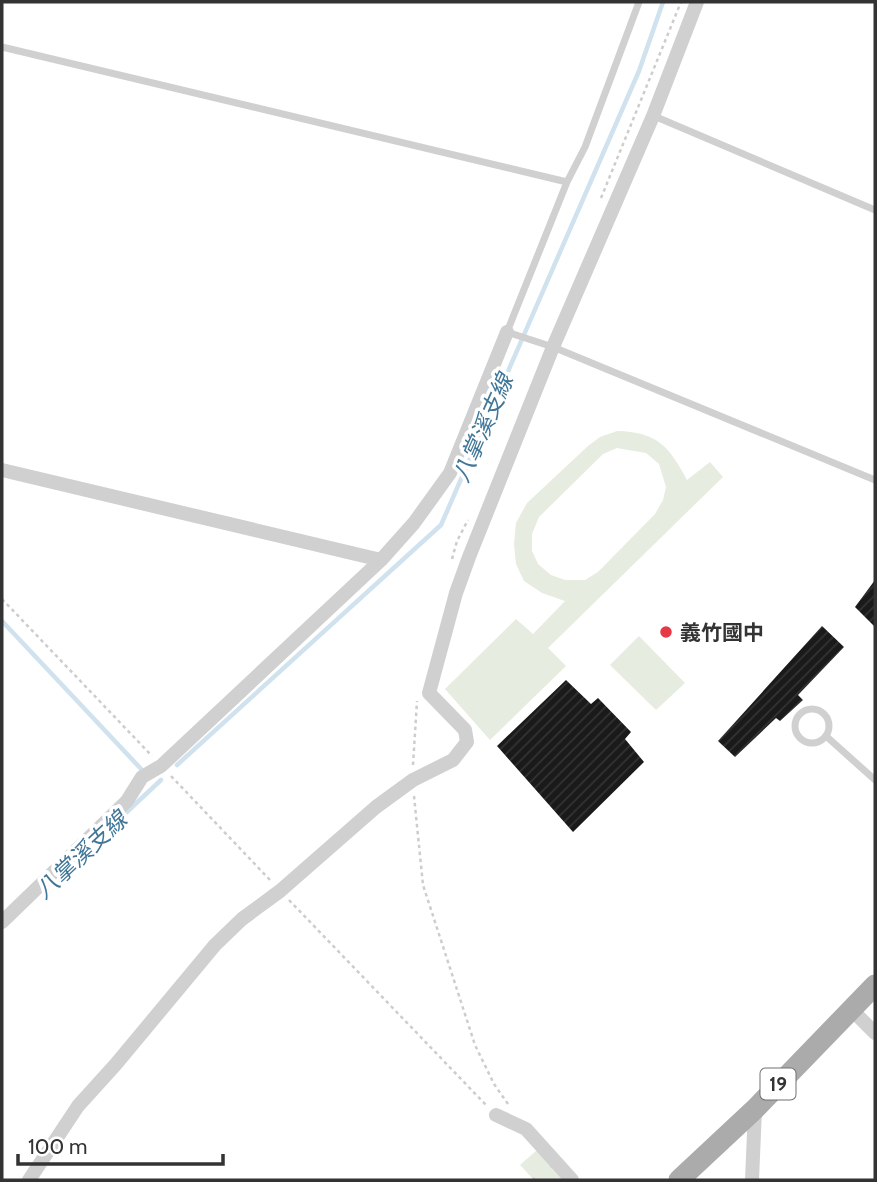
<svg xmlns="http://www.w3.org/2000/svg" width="877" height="1182" font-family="Cabin,'Noto Sans TC',sans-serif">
  <defs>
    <pattern id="park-tufts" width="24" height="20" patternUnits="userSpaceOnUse" patternTransform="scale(1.75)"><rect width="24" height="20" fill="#e6ecdf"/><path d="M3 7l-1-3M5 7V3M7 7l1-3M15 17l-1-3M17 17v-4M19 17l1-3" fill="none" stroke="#c6cbc0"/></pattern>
    <pattern id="building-hatch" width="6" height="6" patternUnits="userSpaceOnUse" patternTransform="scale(1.75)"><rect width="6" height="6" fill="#1a1a1a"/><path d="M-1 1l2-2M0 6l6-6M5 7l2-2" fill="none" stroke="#333"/></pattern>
  </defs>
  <rect width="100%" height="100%" fill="#fff"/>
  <!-- park -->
  <path fill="url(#park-tufts)" d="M537,1150L564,1180H534L520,1165Z"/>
  <!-- garden -->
  <path fill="#e6ecdf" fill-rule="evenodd" d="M617,431C657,432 669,446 687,480L710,462L723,477L548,648L566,666L490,740L445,689L516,619L533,634L565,601L542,593L524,581L516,564L514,544L516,523L527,503L588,446L600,437ZM617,448L646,453L659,464L666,487L663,500L655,514L598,572L585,580H565L551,575L538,564L532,551V534L539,517L603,454Z
    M639,636L685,683L656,710L610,665Z"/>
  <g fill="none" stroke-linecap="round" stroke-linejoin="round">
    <!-- stream -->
    <path stroke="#cfe2ee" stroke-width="4.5" d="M2,621L143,771
      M177,765L441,525L639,71L663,2
      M82,854L161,780"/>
  </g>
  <!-- building -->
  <path fill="url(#building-hatch)" d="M875,580V627L855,607Z
    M822,626L844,647L798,695L803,700L780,721L776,718L735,757L718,741Z
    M566,680L591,704L598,698L631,732L625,739L644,762L573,832L497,746Z"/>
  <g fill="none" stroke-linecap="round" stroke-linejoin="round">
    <!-- path -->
    <path stroke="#cdcdcd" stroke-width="2.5" stroke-dasharray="3.5 3.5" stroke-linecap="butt" d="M601,198L681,2
      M452,559L457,541L468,520
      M2,599L152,756
      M413,765L417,701
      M171,776L270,880
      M414,796L423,885L475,1045L494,1084L508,1104
      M289,900L486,1105"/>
    <!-- lane -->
    <path stroke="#d0d0d0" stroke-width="7" d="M639,2L585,147L567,182L507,332L553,347L875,480
      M2,47L567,182
      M654,116L875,210
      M795 726a17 17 0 1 1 34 0a17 17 0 1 1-34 0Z
      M826,736L875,780"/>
    <!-- street -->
    <path stroke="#d0d0d0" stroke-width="14" d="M2,470L381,560
      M2,922L127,801L142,777L161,766L381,560L414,523L450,473L507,332
      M851,1009L875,1033
      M496,1115L526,1129L572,1180
      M29,1180L78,1106L116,1064L215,945L242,919L280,891L376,807L413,780L453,760L467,742L465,730L429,693L456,593L469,557L553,347L653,116L697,2
      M752,1180L755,1109"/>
    <!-- primary -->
    <path stroke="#ababab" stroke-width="21" d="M679,1180L755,1109L875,985"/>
  </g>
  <!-- markers -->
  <circle fill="#e63946" stroke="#fff" stroke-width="2.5" cx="666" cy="632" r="7"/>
  <g text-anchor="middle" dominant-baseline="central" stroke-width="7" stroke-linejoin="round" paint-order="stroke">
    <!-- shield labels -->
    <rect fill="#fff" stroke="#707070" stroke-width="2" x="760.5" y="1068.5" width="35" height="31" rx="5"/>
    <g font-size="19" font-weight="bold" fill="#333">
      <text x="778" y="1084">19</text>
    </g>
    <!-- poi labels -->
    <g font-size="21" font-weight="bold" fill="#333" stroke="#fff" text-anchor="start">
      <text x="680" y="632">義竹國中</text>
    </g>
    <!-- water labels -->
    <g font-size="23" font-style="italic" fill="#3f7597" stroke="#fff">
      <text transform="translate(483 428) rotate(-66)">八掌溪支線</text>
      <text transform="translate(81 855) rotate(-43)">八掌溪支線</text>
    </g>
  </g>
  <!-- border -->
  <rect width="877" height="1182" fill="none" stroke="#333333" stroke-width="7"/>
  <!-- scale -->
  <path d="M18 1154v10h205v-10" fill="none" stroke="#333333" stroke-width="3.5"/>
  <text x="28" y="1154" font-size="21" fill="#333333" stroke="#ffffff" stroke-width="5" paint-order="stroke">100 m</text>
</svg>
